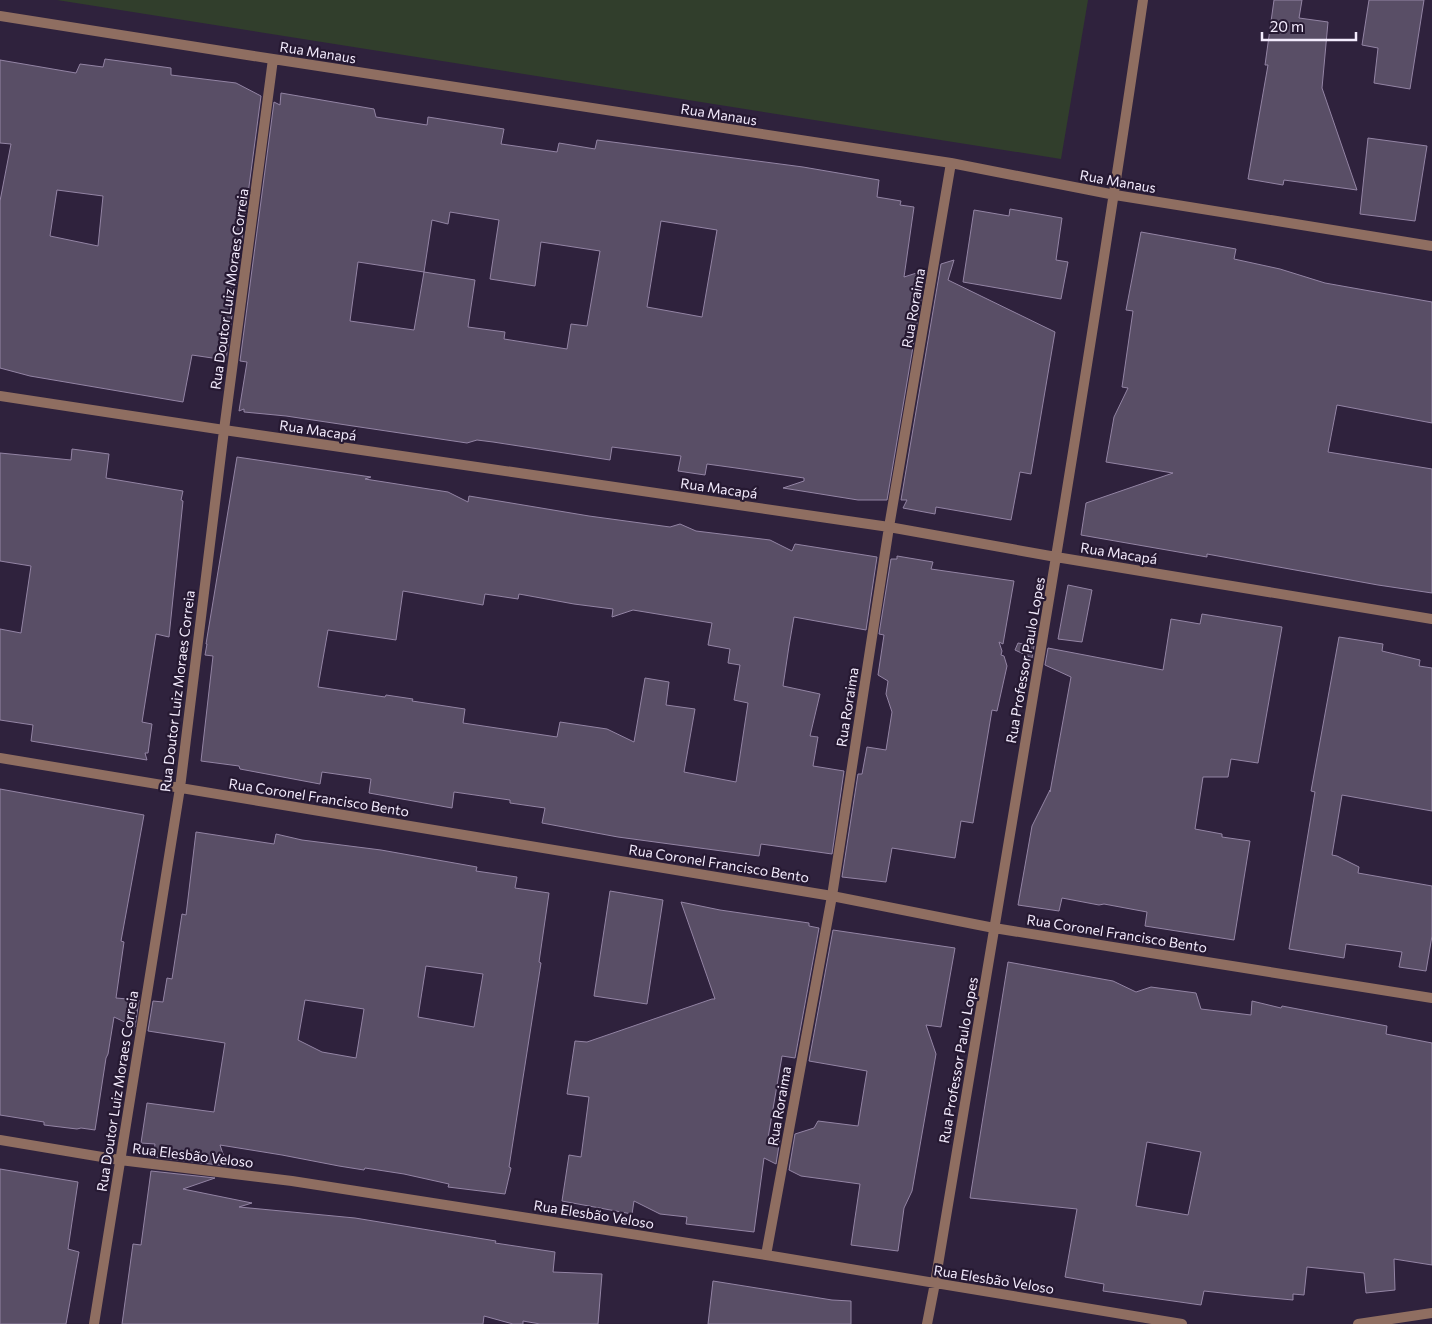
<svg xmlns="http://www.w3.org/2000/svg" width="1432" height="1324" font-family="Commissioner,sans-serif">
  <rect width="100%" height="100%" fill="#2f223d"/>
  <!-- green -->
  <path fill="#313e2c" d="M57,0H1088L1061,159Z"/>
  <!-- building -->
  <path fill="#594e66" stroke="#9384a4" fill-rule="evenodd" d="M1274,0H1302L1299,18L1328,22L1322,88L1357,190L1284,180L1283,185L1248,179L1268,65H1265Z
    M1369,0H1424L1410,89L1374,83L1378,48L1362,45Z
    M105,59L171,68V75L236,83L261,96L226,360L192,355L183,402L30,376L0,368V201L11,144L0,143V60L76,73L80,64L103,67ZM57,190L103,196L98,246L50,236Z
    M281,93L374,109L376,117L427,125L428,117L504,129L501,144L557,152L559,143L595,149L597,140L803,167L879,180L877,197L901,201L900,205L914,207L904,277L926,270L887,500H858L783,488L804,481V478L736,468L707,464L705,475L678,471L681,456L612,447L610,460L493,442L477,440L467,443L286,416L244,412V409L239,411L247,362L240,361L274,102L280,105ZM450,212L499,220L490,279L535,286L541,242L600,251L587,326L571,324L567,349L504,339L505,332L468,327L475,280L424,272L414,330L350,321L358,262L424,272L432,220L448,224ZM661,221L717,230L702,317L647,307Z
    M1368,138L1427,146L1415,221L1360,214Z
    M1010,209L1062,218L1056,260L1068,262L1061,299L963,282L974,210L1009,216Z
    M1141,232L1236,249L1234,259L1280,269L1325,283L1432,302V423L1337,405L1328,452L1432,469V593L1378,585L1207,554V557L1081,535L1086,503L1173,473L1106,462L1114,417L1128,388L1122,387L1133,311L1126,310Z
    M954,260L948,280L1055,332L1031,474L1020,472L1011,520L936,507L935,514L903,508L907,500H901L941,264Z
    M72,449L109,454L106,478L183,491L181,500L183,501L169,637L156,634L142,722L152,724L148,753H145L147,760L31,741L33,725L0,720V629L21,633L31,566L0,561V453L71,460Z
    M237,457L371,477L365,479L448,492L468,502L469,496L589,516L670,527L680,524L696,531L770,540L792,551L795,544L877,557L866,630L794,617L789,646L783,686L820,694L810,736L818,737L813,766L844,771L832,854L761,844L759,856L618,837L542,823L545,808L510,803V800L454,792L452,808L369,793L371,779L322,772L320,784L240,769L239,766L201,761L213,656L205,655L207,644H206ZM403,591L483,605L485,594L518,599L519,594L574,604L613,609L612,617L633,610L712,623L708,645L730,649L728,663L740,665L734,700L748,703L736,782L684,772L695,709L666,705L669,682L645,678L634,742L607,729L560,722L557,737L463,723L465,709L412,701L413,699L386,695L385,697L318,687L328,630L396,640Z
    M897,556L933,562L931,569L1014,581L1003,644L999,642L1002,651L1001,655L1004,656L1007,666L997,711L992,710L973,823L961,821L955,858L892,848L886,882L842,877L858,774H862L867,747L886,750L892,712L886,694L888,681L878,675L884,635L879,634L891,559H897Z
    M1068,585L1092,590L1082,642L1058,639Z
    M1202,614L1282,627L1258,763L1231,759L1228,777H1203L1195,829L1222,834V837L1250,841L1234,940L1145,926L1147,912L1104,904L1099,905L1062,898L1059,911L1018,905L1032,826L1050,790V792L1071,677L1045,665L1048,648L1163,670L1171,619L1200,624Z
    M1339,637L1383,644L1382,651L1420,660L1419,666L1432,668V811L1342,795L1332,855L1337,856L1359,867L1358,873L1432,886V936L1426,971L1399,967L1402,952L1346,944L1344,958L1289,949L1315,792L1311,791Z
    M1018,643L1034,646L1032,658L1015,650Z
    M0,789L144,815L121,941L124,942L116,998L139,1000L135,1027L114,1017L108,1054L106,1058L95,1130L81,1128L77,1129L44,1125V1122L0,1115Z
    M196,832L274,844L276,834L302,840L381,850L477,867L476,871L517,877L515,888L549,893L539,962L541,963L509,1167L511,1168L505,1194L448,1187L449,1184L404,1174L365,1168L364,1170L339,1166L282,1155L220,1145L227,1166L153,1157L155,1144L141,1143L147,1103L214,1112L225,1043L148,1031L153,1001L163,1002L167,978L172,979L182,914L186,915ZM426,966L483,974L474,1027L418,1017ZM305,1000L364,1009L356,1058L322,1052L298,1040Z
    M610,891L663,900L647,1004L594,996Z
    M681,902L720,910L809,923V926L819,928L795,1058L782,1056L767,1144L780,1139L776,1164L764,1158L754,1232L686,1224L687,1217L660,1214L634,1201L632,1214L562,1201L569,1155L581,1157L589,1097L567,1094L575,1041L587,1042L712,999H715Z
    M833,930L955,948L941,1027L926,1025L936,1054L912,1191L904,1208L898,1251L851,1245L860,1184L801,1176L789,1170L795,1134L814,1128L818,1121L858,1126L867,1071L809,1061Z
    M1008,962L1113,981L1136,992L1151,987L1196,993L1201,1009L1251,1015L1252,1001L1281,1008L1282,1006L1387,1026L1386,1034L1432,1043V1265L1394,1259L1395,1290L1366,1293L1364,1273L1307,1267L1304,1295L1293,1294V1300L1249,1296L1204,1291L1201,1305L1103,1291L1104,1284L1065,1277L1077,1209L970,1198ZM1147,1142L1201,1152L1188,1215L1136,1206Z
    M0,1169L78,1182L68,1249L79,1252L66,1324H0Z
    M151,1171L215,1178L183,1189L252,1203L239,1207L355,1218L496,1241L495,1243L555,1252L553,1272L602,1274L598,1324H540L523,1321V1324H513L484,1316L483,1324H122L133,1244L141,1245Z
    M713,1281L832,1300L851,1301V1324H708Z"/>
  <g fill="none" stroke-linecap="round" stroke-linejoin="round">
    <!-- street -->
    <path stroke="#8f6e61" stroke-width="10" d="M0,16L273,59L951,163L1115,195L1432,246
      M0,396L224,430L889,527L1056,557L1432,619
      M0,758L832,896L994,928L1432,998
      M0,1140L120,1160L292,1181L766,1255L1182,1324
      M766,1255L832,896L889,527L951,163
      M94,1324L180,788L224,430L273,59
      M927,1324L935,1283C1006,855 1080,429 1143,0
      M1358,1324L1432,1313"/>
  </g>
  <g text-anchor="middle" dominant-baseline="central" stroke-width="4.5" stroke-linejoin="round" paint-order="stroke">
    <!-- street labels -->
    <g font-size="14" fill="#f3ebfd" stroke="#261932">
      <text transform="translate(318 52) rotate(9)">Rua Manaus</text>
      <text transform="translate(719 114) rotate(9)">Rua Manaus</text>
      <text transform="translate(1118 181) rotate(10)">Rua Manaus</text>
      <text transform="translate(229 289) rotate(-82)">Rua Doutor Luiz Moraes Correia</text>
      <text transform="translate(913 308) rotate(-80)">Rua Roraima</text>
      <text transform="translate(318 430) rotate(8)">Rua Macapá</text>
      <text transform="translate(719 488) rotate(8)">Rua Macapá</text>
      <text transform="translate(1119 553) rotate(9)">Rua Macapá</text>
      <text transform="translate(1025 660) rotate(-80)">Rua Professor Paulo Lopes</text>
      <text transform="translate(177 691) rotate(-83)">Rua Doutor Luiz Moraes Correia</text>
      <text transform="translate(847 707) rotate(-81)">Rua Roraima</text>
      <text transform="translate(319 797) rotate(9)">Rua Coronel Francisco Bento</text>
      <text transform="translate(719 863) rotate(9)">Rua Coronel Francisco Bento</text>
      <text transform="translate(1117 933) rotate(9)">Rua Coronel Francisco Bento</text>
      <text transform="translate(958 1060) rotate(-80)">Rua Professor Paulo Lopes</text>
      <text transform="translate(117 1091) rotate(-81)">Rua Doutor Luiz Moraes Correia</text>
      <text transform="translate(779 1106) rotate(-80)">Rua Roraima</text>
      <text transform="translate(193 1155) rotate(7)">Rua Elesbão Veloso</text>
      <text transform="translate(594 1214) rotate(9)">Rua Elesbão Veloso</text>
      <text transform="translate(994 1279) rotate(9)">Rua Elesbão Veloso</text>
    </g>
  </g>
  <!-- scale -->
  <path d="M1262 32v8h94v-8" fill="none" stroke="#f3ebfd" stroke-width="2.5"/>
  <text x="1270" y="32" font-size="15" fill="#f3ebfd" stroke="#261932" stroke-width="4" paint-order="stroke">20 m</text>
</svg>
